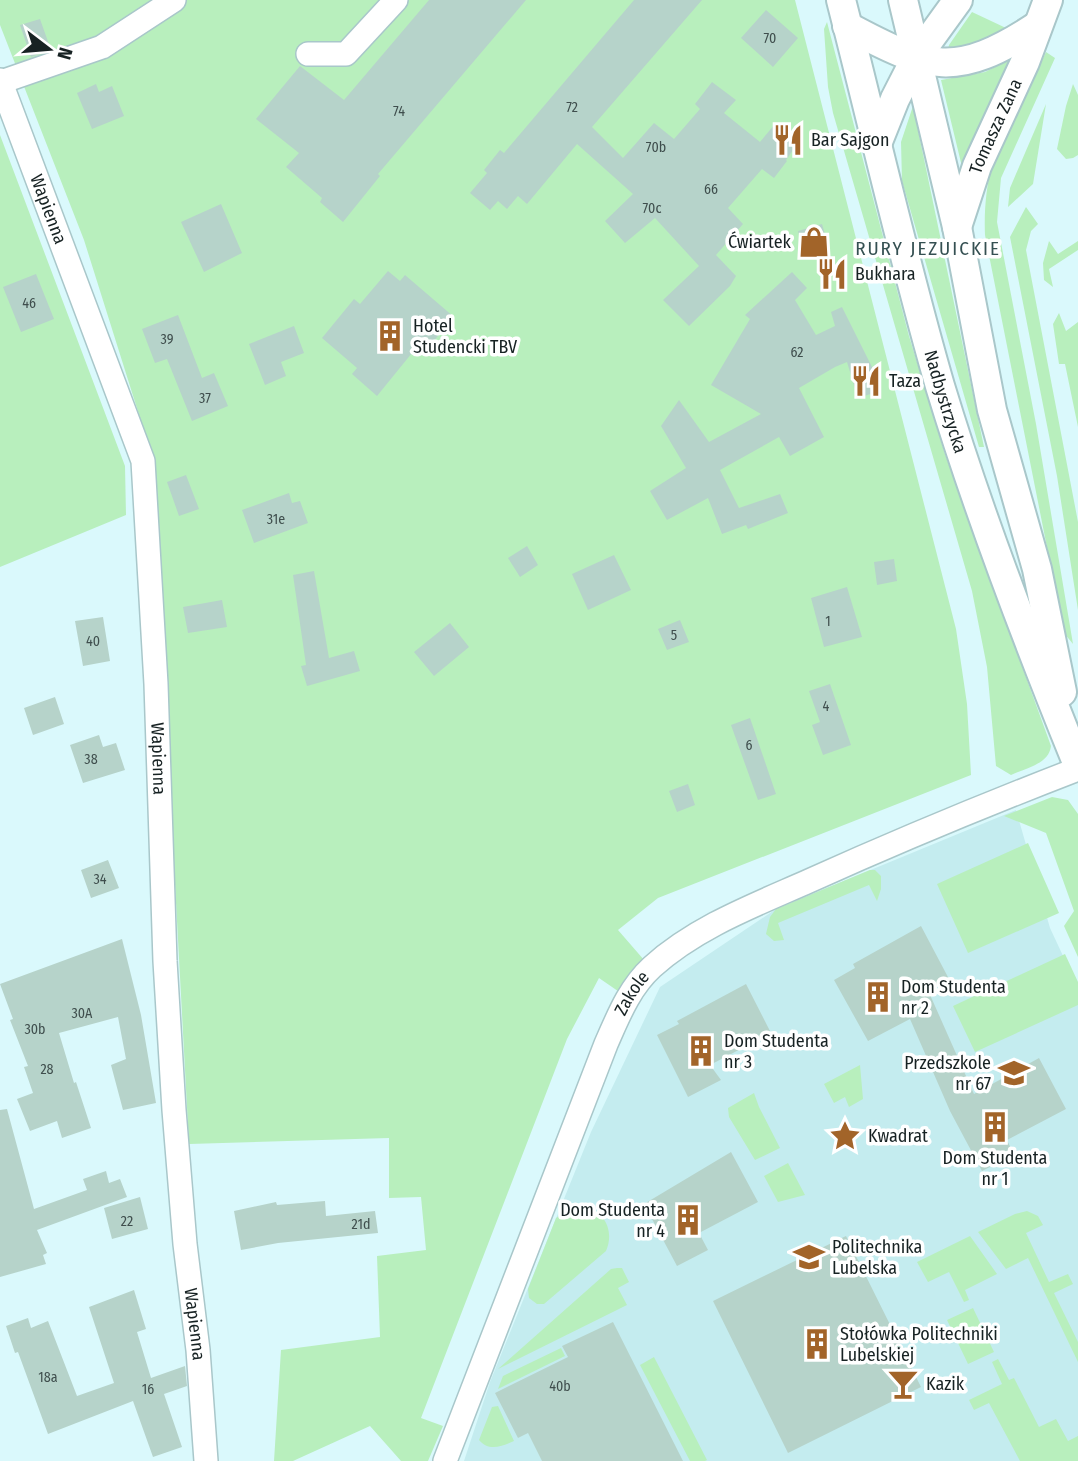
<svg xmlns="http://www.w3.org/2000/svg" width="1078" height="1461" font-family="'Fira Sans Condensed',sans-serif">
  <rect width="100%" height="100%" fill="#daf9fc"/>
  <!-- built -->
  <path fill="#c4ecef" d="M1016,810L1050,928L1078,988V1461H464L490,1382L591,1132L660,987L776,909Z"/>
  <!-- green -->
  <path fill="#b8efbd" d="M0,0H795L956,629L967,704L971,775L658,898L618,930L651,968L628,998L599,978L567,1039L421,1418L443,1426L428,1461H401L370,1426L293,1461H274L281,1350L380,1337L377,1256L426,1250L421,1197L389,1198V1138L189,1144L152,456L84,240L0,25Z
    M972,12L1006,28C989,49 972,48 948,50L949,45Z
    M827,22L909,336L945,454L1051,746C1049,764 1026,768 1011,775L996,766L987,667L972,591L833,113L828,87L824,29Z
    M1046,52L1055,58L1001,178L997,222L1036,424L1073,644L1064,633L985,235C984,211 986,188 992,164Z
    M1011,59L963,171L941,80L985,72Z
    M1073,84L1078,95V155L1073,158L1066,159L1057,149L1066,106Z
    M1046,104L1033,184L1008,207L1010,188Z
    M913,106L984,447H979L902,181L901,142Z
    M0,135L125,466L126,515L0,567Z
    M1026,207L1038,224L1031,231L1026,250L1078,522V610L1057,476L1010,237Z
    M1049,241L1058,254L1078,241V250L1049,269L1053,287L1044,280L1043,263Z
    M1059,313L1066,331L1078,322V427L1065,364H1059L1053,324Z
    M1052,797L1068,800L1078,814V957L1064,926L1074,911L1046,833L1004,816Z
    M1028,843L1059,913L968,953L937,884Z
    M870,870H875L881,876V889L877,901L869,885L778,923L784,940L774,941L766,934L770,917L776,909Z
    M1065,954L1078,982V1005L975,1052L953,1006Z
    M860,1065L863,1099L849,1107L845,1097L834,1103L824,1084Z
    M754,1093L759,1107L780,1148L755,1160L729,1117L728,1108Z
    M788,1163L805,1195L778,1202L764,1176Z
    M582,1206C604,1210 615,1230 606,1251L544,1304H537L529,1298L528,1289L556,1218L568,1210Z
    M1027,1211L1038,1216L1043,1225L1026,1233L1049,1282L1068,1274L1073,1284L1054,1293L1078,1342V1362L1028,1258L1006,1269L978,1232L1015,1214Z
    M970,1236L997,1274L965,1290L969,1300L964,1302L949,1272L928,1282L917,1262Z
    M617,1268H622L629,1282L618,1288L627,1305L498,1369L611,1269Z
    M973,1308L994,1352L968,1364L947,1320Z
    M561,1348L565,1356L498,1389L503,1376Z
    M654,1357L707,1460L705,1461H690L640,1365Z
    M998,1359L1009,1380L1014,1378L1039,1427L1056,1419L1068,1441L1078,1436V1461H1020L989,1403L974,1410L969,1400L1002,1384L992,1362Z
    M498,1406L514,1441C502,1446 489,1452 479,1440L492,1407Z"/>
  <!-- building -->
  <path fill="#b6d3ca" d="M429,0H526L378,174L380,176L343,222L320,202L322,198L286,167L299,153L256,119L300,66L344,100Z
    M634,0H702L592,127L623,158L654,123L674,139L700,109L695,104L712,82L736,100L724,113L760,142L775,124L791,138L793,150L786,160L787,161L774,178L762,169L728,208L743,224L716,255L736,276L730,286L689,326L663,300L699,266L655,218L625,243L605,221L633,194L577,144L527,204L518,196L507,209L498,201L490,210L470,193L487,173L484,170L500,150L504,153Z
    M766,10L798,38L773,67L741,38Z
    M40,19L51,50L31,57L20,25Z
    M96,84L99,92L112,86L124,116L92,129L77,93Z
    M221,204L242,253L204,272L181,222Z
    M822,224L830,251L805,258L798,231Z
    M388,271L400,281L405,275L454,317L432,343L425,337L377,396L352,374L357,368L322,338L354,299L360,304Z
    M792,272L807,288L795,300L816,335L835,326L831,312L842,307L872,367L880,391L858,398L847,362L835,367L799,388L824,437L790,456L779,437L720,470L739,508L780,494L788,513L748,529L746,525L722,534L708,498L667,520L650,491L686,468L661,426L679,400L709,442L761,414L711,385L750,319L745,315Z
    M36,274L54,319L21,332L3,287Z
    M178,315L202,378L214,373L228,406L192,421L167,359L155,363L142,329Z
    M294,326L304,353L281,362L286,376L265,385L249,344Z
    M186,475L199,509L179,516L167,482Z
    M289,493L292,503L300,501L308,523L254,543L242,510Z
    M527,546L538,565L520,577L508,558Z
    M614,555L631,590L588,610L572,574Z
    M894,559L897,581L877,585L874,562Z
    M314,571L329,658L354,651L360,671L307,686L301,666L306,665L293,575Z
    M847,587L862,637L824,647L811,598Z
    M222,600L227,627L188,633L183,607Z
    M103,617L110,661L83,666L75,621Z
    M680,620L689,642L667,650L658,629Z
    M450,623L469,647L434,676L414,652Z
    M830,684L851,745L823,755L812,725L820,722L809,691Z
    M55,697L64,724L33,735L24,708Z
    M750,718L776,794L758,800L731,725Z
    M99,735L103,747L116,743L125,770L83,783L70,745Z
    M688,784L695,805L677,812L669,791Z
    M108,860L119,888L91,898L81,870Z
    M921,926L949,979L927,988L974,1094L1039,1058L1066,1109L1007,1140L1014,1155L982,1171L950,1111L910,1019L868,1041L834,980L855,968L853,964Z
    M122,939L141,1015L156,1103L123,1110L111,1065L126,1059L118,1017L59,1033L74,1083L76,1082L91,1128L62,1138L57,1121L30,1131L17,1099L33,1093L24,1067L28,1066L10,1020L13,1019L0,984Z
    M746,984L771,1033L710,1065L721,1080L688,1097L657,1035L679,1024L677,1021Z
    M7,1109L34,1209L87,1190L83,1179L106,1171L109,1183L120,1179L127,1197L37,1230L47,1253L43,1255L46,1264L0,1277V1110Z
    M731,1152L758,1202L699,1233L708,1250L677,1266L644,1204Z
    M140,1197L148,1229L112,1239L104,1208Z
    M325,1201L326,1216L375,1211L378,1233L278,1243L241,1250L234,1211L276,1202L277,1205Z
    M846,1236L921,1387L788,1453L713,1301Z
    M134,1290L146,1329L137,1332L151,1378L185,1366L187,1386L164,1394L182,1447L153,1457L133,1401L48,1434L18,1352L15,1353L6,1326L28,1318L31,1328L48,1321L77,1396L114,1383L89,1307Z
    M613,1322L683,1461H542L528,1433L518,1438L495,1393L568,1357L562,1346Z"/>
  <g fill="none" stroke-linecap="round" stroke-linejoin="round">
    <defs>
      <g id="minor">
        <path d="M308,54H346L396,0"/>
        <path id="s1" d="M0,80L143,461L156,684L165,961L174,1110L185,1244L198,1350L206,1461"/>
        <path d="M1,82L102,47L174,0"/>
        <path id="s2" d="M445,1461L606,1044C618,1017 629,988 652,967C696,927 755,905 809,881C898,841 987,804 1078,769"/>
      </g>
      <g id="tertiary">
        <path id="s3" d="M841,0C874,129 903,258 940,386C979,515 1027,640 1078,765"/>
        <path d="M903,0L957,227L992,410L1037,569L1062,692"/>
        <path d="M847,26C929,70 956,79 1037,26"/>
        <path d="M877,144L895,99L916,58L958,0"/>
        <path id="s4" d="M957,227L977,166L1025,62L1048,0"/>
      </g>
    </defs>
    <!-- minor casing -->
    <use href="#minor" stroke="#a9c7ca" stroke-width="26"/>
    <!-- tertiary casing -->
    <use href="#tertiary" stroke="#a9c7ca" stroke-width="32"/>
    <!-- minor -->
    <use href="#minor" stroke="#fff" stroke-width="23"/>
    <!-- tertiary -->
    <use href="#tertiary" stroke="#fff" stroke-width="28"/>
  </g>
  <!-- icons -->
  <defs>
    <symbol id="restaurant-bare" viewBox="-9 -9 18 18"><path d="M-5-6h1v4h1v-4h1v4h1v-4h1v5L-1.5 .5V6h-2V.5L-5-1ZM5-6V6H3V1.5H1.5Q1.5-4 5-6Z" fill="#a26429" stroke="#fff" stroke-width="2.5" paint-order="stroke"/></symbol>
    <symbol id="shop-bare" viewBox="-9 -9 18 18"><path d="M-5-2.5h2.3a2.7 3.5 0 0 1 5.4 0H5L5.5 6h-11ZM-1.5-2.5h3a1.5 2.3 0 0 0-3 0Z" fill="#a26429" stroke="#fff" stroke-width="2.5" paint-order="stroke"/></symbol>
    <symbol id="building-bare" viewBox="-9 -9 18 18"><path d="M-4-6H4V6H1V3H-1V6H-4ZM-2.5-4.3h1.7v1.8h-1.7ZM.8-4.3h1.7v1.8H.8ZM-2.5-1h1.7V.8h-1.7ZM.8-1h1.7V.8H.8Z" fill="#a26429" stroke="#fff" stroke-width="2.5" paint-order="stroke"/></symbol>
    <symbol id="school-bare" viewBox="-9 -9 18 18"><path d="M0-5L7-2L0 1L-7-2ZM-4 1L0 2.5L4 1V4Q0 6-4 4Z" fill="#a26429" stroke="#fff" stroke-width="2.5" paint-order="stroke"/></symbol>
    <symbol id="sight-bare" viewBox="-9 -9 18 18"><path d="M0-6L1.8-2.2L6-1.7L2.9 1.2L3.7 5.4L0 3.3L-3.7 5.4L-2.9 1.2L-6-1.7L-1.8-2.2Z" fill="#a26429" stroke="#fff" stroke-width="2.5" paint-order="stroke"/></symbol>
    <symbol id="university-bare" viewBox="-9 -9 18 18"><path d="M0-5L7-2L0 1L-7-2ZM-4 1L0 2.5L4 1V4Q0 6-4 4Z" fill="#a26429" stroke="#fff" stroke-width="2.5" paint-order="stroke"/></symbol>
    <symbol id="bar-bare" viewBox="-9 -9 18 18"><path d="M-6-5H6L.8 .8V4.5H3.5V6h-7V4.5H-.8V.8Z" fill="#a26429" stroke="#fff" stroke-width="2.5" paint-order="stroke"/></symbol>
  </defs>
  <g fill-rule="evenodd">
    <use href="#restaurant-bare" x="766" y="118" width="44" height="44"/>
    <use href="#shop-bare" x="792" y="220" width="44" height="44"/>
    <use href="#restaurant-bare" x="810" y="252" width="44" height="44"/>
    <use href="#building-bare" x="368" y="314" width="44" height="44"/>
    <use href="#restaurant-bare" x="844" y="359" width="44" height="44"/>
    <use href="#building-bare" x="856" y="975" width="44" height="44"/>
    <use href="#building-bare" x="679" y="1029" width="44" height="44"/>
    <use href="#school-bare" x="992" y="1051" width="44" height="44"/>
    <use href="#building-bare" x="973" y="1105" width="44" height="44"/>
    <use href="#sight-bare" x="823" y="1114" width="44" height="44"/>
    <use href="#building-bare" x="666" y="1198" width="44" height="44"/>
    <use href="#university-bare" x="787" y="1235" width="44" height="44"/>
    <use href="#building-bare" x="795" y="1322" width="44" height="44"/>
    <use href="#bar-bare" x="881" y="1362" width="44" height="44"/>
  </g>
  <g text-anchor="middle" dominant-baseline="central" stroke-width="7" stroke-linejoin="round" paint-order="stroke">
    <!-- number labels -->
    <g font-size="14" fill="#3f4e4d">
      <text x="770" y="38">70</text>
      <text x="572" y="107">72</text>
      <text x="399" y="111">74</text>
      <text x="656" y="147">70b</text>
      <text x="711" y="189">66</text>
      <text x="652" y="208">70c</text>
      <text x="29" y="303">46</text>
      <text x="167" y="339">39</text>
      <text x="797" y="352">62</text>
      <text x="205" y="398">37</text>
      <text x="276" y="519">31e</text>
      <text x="828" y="621">1</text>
      <text x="674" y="635">5</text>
      <text x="93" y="641">40</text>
      <text x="826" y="706">4</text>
      <text x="749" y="745">6</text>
      <text x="91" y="759">38</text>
      <text x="100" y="879">34</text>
      <text x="82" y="1013">30A</text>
      <text x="35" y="1029">30b</text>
      <text x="47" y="1069">28</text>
      <text x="127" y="1221">22</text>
      <text x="361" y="1224">21d</text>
      <text x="48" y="1377">18a</text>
      <text x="560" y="1386">40b</text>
      <text x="148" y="1389">16</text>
    </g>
    <!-- street labels -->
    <g font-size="18" fill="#172223" stroke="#fff">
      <text stroke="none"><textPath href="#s4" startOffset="108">Tomasza Zana</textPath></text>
      <text stroke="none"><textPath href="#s1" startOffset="138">Wapienna</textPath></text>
      <text stroke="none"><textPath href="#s3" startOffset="415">Nadbystrzycka</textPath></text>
      <text stroke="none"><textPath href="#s1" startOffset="705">Wapienna</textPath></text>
      <text stroke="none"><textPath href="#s2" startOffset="504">Zakole</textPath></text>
      <text stroke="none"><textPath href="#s1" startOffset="1272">Wapienna</textPath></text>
    </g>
    <!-- poi labels -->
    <g font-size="18" fill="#172223" stroke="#fff" text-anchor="start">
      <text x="811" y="140">Bar Sajgon</text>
      <text x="791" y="242" text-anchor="end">Ćwiartek</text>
      <text x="855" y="274">Bukhara</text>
      <text x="413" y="326">Hotel<tspan x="413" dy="21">Studencki TBV</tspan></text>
      <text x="889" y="381">Taza</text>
      <text x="901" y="987">Dom Studenta<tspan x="901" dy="21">nr 2</tspan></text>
      <text x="724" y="1041">Dom Studenta<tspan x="724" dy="21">nr 3</tspan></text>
      <text x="991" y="1063" text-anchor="end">Przedszkole<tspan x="991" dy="21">nr 67</tspan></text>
      <text x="868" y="1136">Kwadrat</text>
      <text x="995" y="1158" text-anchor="middle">Dom Studenta<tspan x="995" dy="21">nr 1</tspan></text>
      <text x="665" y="1210" text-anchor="end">Dom Studenta<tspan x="665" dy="21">nr 4</tspan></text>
      <text x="832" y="1247">Politechnika<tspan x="832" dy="21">Lubelska</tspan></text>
      <text x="840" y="1334">Stołówka Politechniki<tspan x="840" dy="21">Lubelskiej</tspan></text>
      <text x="926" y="1384">Kazik</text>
    </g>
    <!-- neighbourhood labels -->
    <g font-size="19" letter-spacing="2" fill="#355052" stroke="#fff">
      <text x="928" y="248">RURY JEZUICKIE</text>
    </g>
  </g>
  <!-- north arrow -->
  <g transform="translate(49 49) rotate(106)" stroke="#ffffff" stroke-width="5" paint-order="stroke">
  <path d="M0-5L12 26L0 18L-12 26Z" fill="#172223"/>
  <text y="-10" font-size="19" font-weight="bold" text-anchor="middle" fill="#172223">N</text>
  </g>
</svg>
